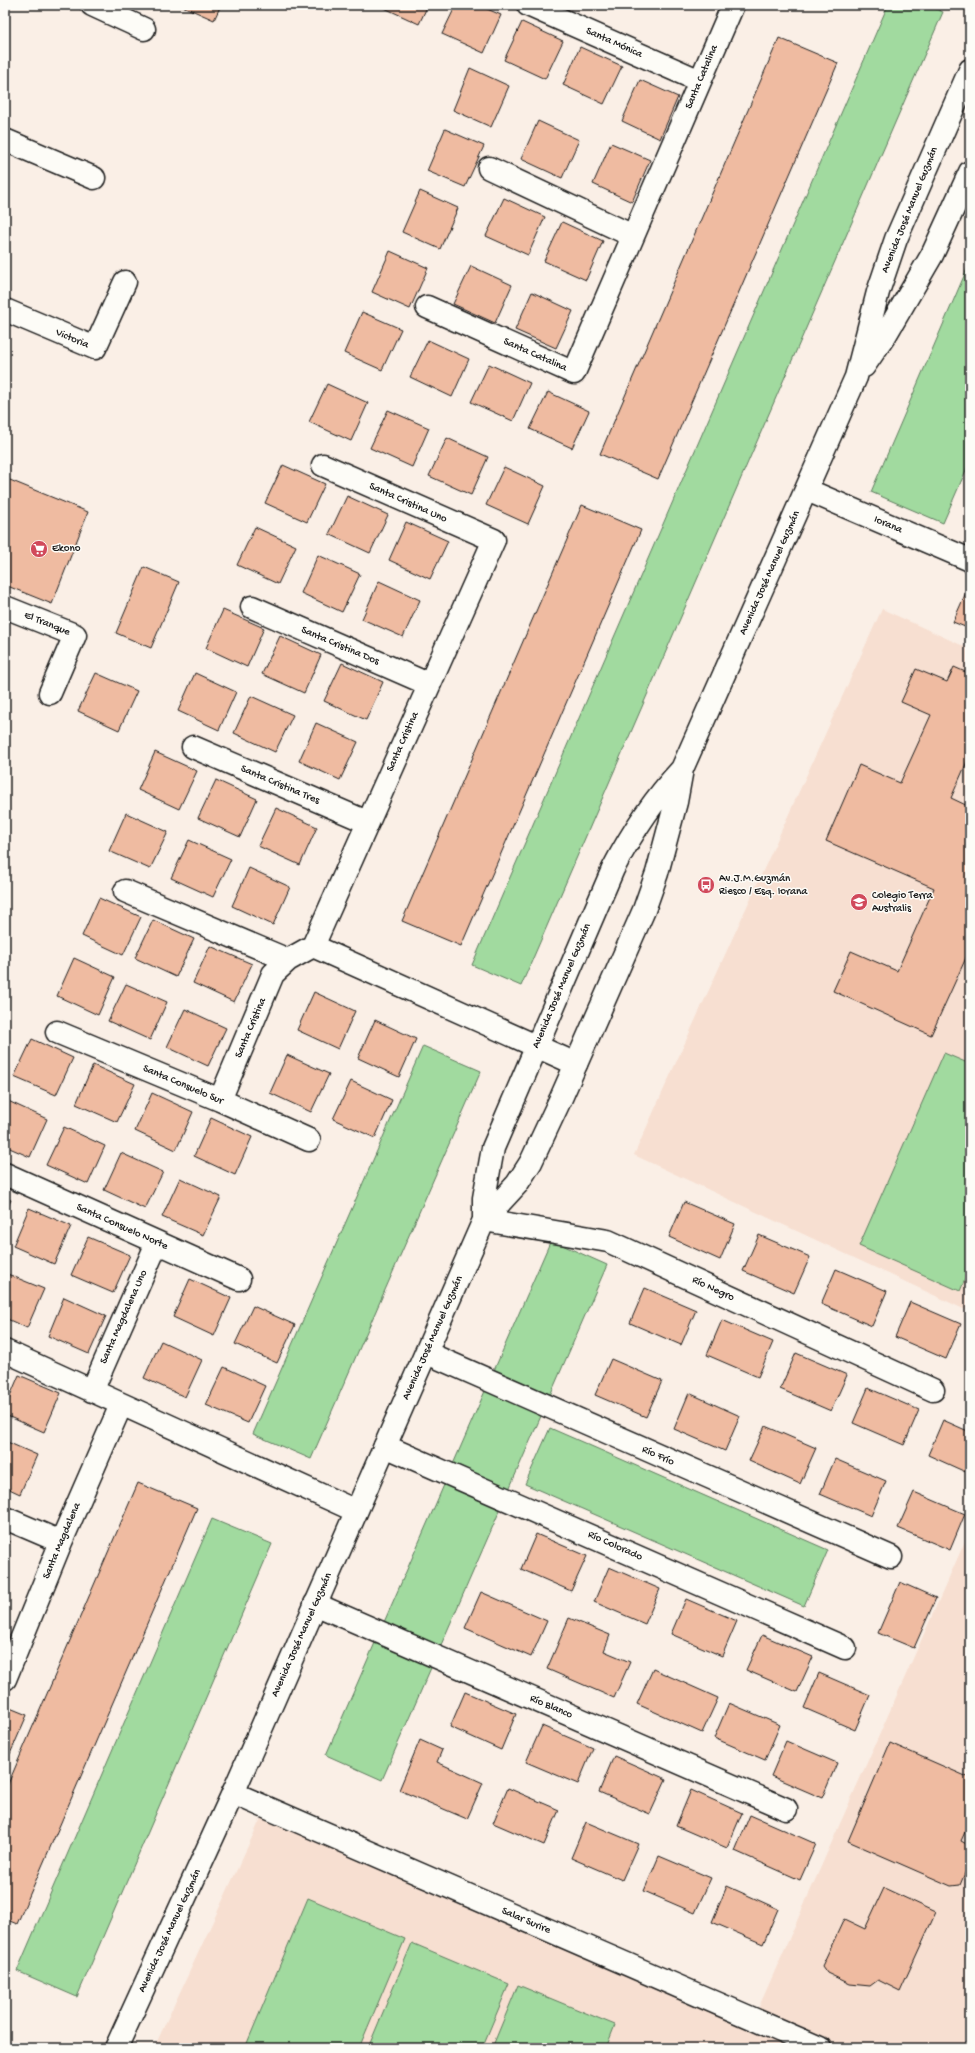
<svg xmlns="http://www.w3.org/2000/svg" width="975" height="2053" font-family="'Gochi Hand',sans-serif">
  <rect width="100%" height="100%" fill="#faefe6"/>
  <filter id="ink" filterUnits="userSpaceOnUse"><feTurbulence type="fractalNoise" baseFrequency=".025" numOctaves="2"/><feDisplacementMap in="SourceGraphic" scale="8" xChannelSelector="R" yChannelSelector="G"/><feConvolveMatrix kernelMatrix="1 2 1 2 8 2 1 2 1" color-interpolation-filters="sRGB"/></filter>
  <g filter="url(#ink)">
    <!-- built -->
    <path fill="#f7dfd1" d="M882,609L970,649V1312L634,1155Z
      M970,1530V2048H154L261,1818L750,2027Z"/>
    <!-- green -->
    <path fill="#a1da9f" stroke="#5e7b5e" d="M888,5H926L943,12L521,986L472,965Z
      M970,262V461L943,523L871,492Z
      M423,1046L481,1071L311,1459L253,1434Z
      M944,1053L970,1064V1268L960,1291L859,1246Z
      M551,1240L607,1265L382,1780L326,1755Z
      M550,1428L828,1550L804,1606L525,1484Z
      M212,1519L272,1544L77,1997L17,1971Z
      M308,1898L405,1939L359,2048H245Z
      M412,1943L509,1984L482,2048H368Z
      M518,1985L615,2025L606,2048H492Z"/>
    <!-- building -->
    <path fill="#efbba1" stroke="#1c1c1c" d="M180,5H221L214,20Z
      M378,5H428L419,24Z
      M456,5H478L501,15L484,53L442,34Z
      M522,22L563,41L545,79L504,60Z
      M779,38L838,63L658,479L600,454Z
      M580,47L622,66L604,104L563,85Z
      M470,68L509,86L491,127L453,110Z
      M640,80L678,97L660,139L622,121Z
      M538,121L579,140L562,178L521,159Z
      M445,129L484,146L465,187L427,171Z
      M611,143L650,160L632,202L593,184Z
      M420,191L458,208L440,249L402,232Z
      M504,198L545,217L528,255L486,236Z
      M562,222L603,241L586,280L544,261Z
      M390,251L428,268L410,309L372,292Z
      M471,266L512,285L495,323L453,304Z
      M532,292L573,311L556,348L515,330Z
      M362,312L401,329L382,370L344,353Z
      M428,340L469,359L452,397L410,377Z
      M489,364L530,383L513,421L471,402Z
      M327,384L368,403L351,441L309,422Z
      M548,392L589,411L572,448L530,429Z
      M388,410L429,428L412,467L370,448Z
      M447,438L488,457L471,495L429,476Z
      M283,465L325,484L307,522L265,503Z
      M504,467L545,486L528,524L486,505Z
      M5,478L88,512L52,604L5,585Z
      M347,496L388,515L370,553L329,534Z
      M582,505L641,530L461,946L402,921Z
      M406,522L448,541L430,579L389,560Z
      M255,527L296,546L278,584L237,565Z
      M318,555L360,574L342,612L301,593Z
      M144,567L179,582L151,648L116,633Z
      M379,581L420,600L403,637L362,619Z
      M968,588L970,589V629L953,622Z
      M223,610L264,628L247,667L206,648Z
      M280,636L321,655L304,693L262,674Z
      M342,663L383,682L366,720L324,701Z
      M954,667L970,674V755L951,798L970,807V949L931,1035L833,991L851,951L897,971L934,888L826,841L859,765L900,783L931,715L901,702L916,669L947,682Z
      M96,673L137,691L119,730L78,711Z
      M195,673L236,692L219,730L178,711Z
      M251,696L293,715L275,752L234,733Z
      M316,723L358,742L340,780L299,761Z
      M155,752L197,771L179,809L138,790Z
      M216,780L257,799L240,837L198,818Z
      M276,808L317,827L300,865L258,846Z
      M126,813L168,832L150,869L109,851Z
      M189,840L231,859L213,897L171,878Z
      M249,868L290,887L273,925L232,906Z
      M99,898L141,917L123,955L82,936Z
      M153,920L194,939L176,977L135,958Z
      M210,946L252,964L234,1002L193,983Z
      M74,958L115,977L98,1015L57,996Z
      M126,984L167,1002L150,1040L108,1021Z
      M314,992L355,1011L338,1049L297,1030Z
      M185,1009L226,1028L208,1066L167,1047Z
      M375,1020L416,1039L399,1077L358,1058Z
      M32,1039L73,1058L56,1095L14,1077Z
      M287,1055L329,1074L311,1112L270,1093Z
      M93,1065L135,1084L117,1122L76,1104Z
      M351,1081L392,1100L375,1138L333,1119Z
      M152,1093L193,1112L176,1150L135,1131Z
      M6,1100L47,1119L30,1157L5,1146Z
      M211,1118L252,1137L235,1175L194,1156Z
      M64,1127L105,1146L88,1184L46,1165Z
      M121,1153L163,1172L145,1209L104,1190Z
      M180,1178L221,1197L203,1235L162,1217Z
      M5,1198L11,1200L5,1213Z
      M684,1202L735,1224L720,1260L669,1237Z
      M29,1208L71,1226L54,1264L13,1246Z
      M759,1235L810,1257L794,1293L743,1271Z
      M88,1237L130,1255L113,1293L71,1275Z
      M836,1269L887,1291L872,1326L821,1304Z
      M5,1273L44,1289L27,1328L5,1318Z
      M190,1279L231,1298L214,1336L173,1317Z
      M645,1288L696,1310L681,1345L630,1323Z
      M64,1297L106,1316L89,1354L48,1336Z
      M910,1302L961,1324L946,1359L895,1337Z
      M253,1306L295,1325L277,1363L235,1344Z
      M722,1320L773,1342L758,1377L707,1355Z
      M161,1341L202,1360L185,1397L144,1378Z
      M796,1353L847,1375L831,1411L780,1389Z
      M611,1359L662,1381L646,1417L595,1395Z
      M224,1367L265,1386L248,1423L206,1405Z
      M19,1375L61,1393L44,1432L5,1415V1408Z
      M868,1388L919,1410L904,1445L853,1423Z
      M689,1393L740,1416L725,1451L674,1429Z
      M943,1420L970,1432V1474L928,1455Z
      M765,1426L816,1448L800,1484L749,1461Z
      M5,1441L37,1455L20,1494L5,1487Z
      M835,1459L886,1481L871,1516L820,1494Z
      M138,1483L197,1508L17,1924L5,1919V1791Z
      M914,1492L965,1514L950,1550L898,1528Z
      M536,1534L587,1556L571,1591L521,1569Z
      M5,1540L10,1542L5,1555Z
      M609,1567L660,1589L645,1624L594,1602Z
      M900,1582L936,1598L914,1648L878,1633Z
      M481,1592L547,1621L531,1657L465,1628Z
      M686,1599L737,1621L722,1656L671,1634Z
      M569,1618L610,1635L604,1651L630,1662L614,1698L547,1669Z
      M762,1635L813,1657L797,1692L746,1670Z
      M653,1669L718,1698L702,1733L637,1704Z
      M819,1673L870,1695L855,1730L804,1708Z
      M465,1692L516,1714L501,1750L450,1727Z
      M729,1703L780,1725L765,1760L714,1738Z
      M5,1706L27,1715L10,1754L5,1751Z
      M542,1726L593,1748L578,1784L526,1762Z
      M420,1740L442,1750L437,1762L483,1783L467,1819L399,1790Z
      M786,1741L837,1763L822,1798L771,1776Z
      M890,1743L970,1778V1821L961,1841L970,1846V1861L960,1885L951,1886L848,1841Z
      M614,1756L666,1779L650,1814L599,1792Z
      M508,1788L559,1810L544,1845L493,1823Z
      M691,1790L742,1813L727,1848L676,1826Z
      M750,1815L816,1844L800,1880L735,1851Z
      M586,1822L638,1844L622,1880L571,1858Z
      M659,1856L711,1878L695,1913L644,1891Z
      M727,1886L778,1909L763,1944L712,1922Z
      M884,1888L936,1912L900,1991L878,1980L870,1986L850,1984L827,1973L822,1966L844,1919L865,1929Z"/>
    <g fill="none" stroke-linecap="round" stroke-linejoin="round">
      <defs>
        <path id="minor" d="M92,5L144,29
          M528,5L700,81
          M5,140L94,178
          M489,168L633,236
          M427,307L574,373L733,5
          M5,310L95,348L125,282
          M807,490L970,560
          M5,607L75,635L50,693
          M252,607L428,684
          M193,747L367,822
          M125,891L288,960
          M313,946L494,540L323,465
          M57,1032L220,1100L309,1140
          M220,1100L273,974L288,960L313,946L576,1064
          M5,1174L239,1279
          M484,1220L608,1241L933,1390
          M5,1351L356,1511
          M427,1353L891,1557
          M92,1391L157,1243
          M385,1446L845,1648
          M5,1518L61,1542
          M315,1604L786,1809
          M5,1679L61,1542L121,1405
          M233,1793L820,2048"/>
        <path id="tertiary" d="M864,366L886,334L932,255L970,172
          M484,1220V1198L493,1148L613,869C632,832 654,799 682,769
          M116,2048L233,1793L484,1220L517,1184L531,1162L561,1098L644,910L657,873L676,802L682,769L856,377L878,292L896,239L970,70"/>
      </defs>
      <!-- minor casing -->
      <use href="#minor" stroke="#1c1c1c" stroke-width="25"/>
      <!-- tertiary casing -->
      <use href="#tertiary" stroke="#1c1c1c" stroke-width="25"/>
      <!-- minor -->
      <use href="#minor" stroke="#fdfcf7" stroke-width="22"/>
      <!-- tertiary -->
      <use href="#tertiary" stroke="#fdfcf7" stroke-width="22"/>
    </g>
  </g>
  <!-- icons -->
  <defs>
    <symbol id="supermarket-disc" viewBox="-11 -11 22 22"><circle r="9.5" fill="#d1495b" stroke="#fdfcf7"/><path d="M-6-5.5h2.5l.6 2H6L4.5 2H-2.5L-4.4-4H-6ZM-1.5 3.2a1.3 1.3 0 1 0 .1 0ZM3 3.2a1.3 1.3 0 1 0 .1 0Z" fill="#fff"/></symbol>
    <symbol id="bus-disc" viewBox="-11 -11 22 22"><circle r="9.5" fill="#d1495b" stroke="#fdfcf7"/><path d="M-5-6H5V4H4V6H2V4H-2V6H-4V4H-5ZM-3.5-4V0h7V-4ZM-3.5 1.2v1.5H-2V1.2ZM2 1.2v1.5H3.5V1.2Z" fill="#fff"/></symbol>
    <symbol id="school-disc" viewBox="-11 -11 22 22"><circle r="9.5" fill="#d1495b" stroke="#fdfcf7"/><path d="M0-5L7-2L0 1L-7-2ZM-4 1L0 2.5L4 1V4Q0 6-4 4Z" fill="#fff"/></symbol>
  </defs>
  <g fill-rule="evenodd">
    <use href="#supermarket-disc" x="29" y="539" width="20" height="20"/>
    <use href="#bus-disc" x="696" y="875" width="20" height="20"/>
    <use href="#school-disc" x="849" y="892" width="20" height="20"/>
  </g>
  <g text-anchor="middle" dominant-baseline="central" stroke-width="3" stroke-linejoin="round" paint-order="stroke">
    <!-- street labels -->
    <g font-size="11" fill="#1c1c1c" stroke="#fdfcf7">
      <text transform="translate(614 43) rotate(24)">Santa Mónica</text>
      <text transform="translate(702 77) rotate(-67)">Santa Catalina</text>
      <text transform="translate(910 210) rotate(-68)">Avenida José Manuel Guzmán</text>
      <text transform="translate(72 339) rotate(23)">Victoria</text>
      <text transform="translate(535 355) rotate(24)">Santa Catalina</text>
      <text transform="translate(408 503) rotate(24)">Santa Cristina Uno</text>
      <text transform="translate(888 525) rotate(23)">Iorana</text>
      <text transform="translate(770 573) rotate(-66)">Avenida José Manuel Guzmán</text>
      <text transform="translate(47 624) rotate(22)">El Tranque</text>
      <text transform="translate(340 646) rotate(23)">Santa Cristina Dos</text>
      <text transform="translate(403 742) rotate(-66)">Santa Cristina</text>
      <text transform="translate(280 785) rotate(23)">Santa Cristina Tres</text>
      <text transform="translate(562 986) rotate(-67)">Avenida José Manuel Guzmán</text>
      <text transform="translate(251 1028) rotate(-67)">Santa Cristina</text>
      <text transform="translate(183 1085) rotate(23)">Santa Consuelo Sur</text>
      <text transform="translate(122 1227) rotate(24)">Santa Consuelo Norte</text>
      <text transform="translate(713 1289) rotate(25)">Río Negro</text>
      <text transform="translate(124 1317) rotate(-66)">Santa Magdalena Uno</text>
      <text transform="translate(433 1338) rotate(-66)">Avenida José Manuel Guzmán</text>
      <text transform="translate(658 1456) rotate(24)">Río Frío</text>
      <text transform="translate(62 1541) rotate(-67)">Santa Magdalena</text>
      <text transform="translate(615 1546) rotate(24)">Río Colorado</text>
      <text transform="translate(302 1635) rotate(-66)">Avenida José Manuel Guzmán</text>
      <text transform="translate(551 1707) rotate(23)">Río Blanco</text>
      <text transform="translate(526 1921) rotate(23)">Salar Surire</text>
      <text transform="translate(170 1931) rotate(-65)">Avenida José Manuel Guzmán</text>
    </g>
    <!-- poi labels -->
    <g font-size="11" fill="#1c1c1c" stroke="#fdfcf7" text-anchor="start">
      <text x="52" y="549">Ekono</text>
      <text x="719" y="879">Av.J.M.Guzmán<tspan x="719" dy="13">Riesco / Esq. Iorana</tspan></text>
      <text x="872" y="896">Colegio Terra<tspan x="872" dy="13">Australis</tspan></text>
    </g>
  </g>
  <!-- margin -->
  <rect width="975" height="2053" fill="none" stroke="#fdfcf7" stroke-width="20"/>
  <rect x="10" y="10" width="955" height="2033" fill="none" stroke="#1c1c1c" stroke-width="1.5" filter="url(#ink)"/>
</svg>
